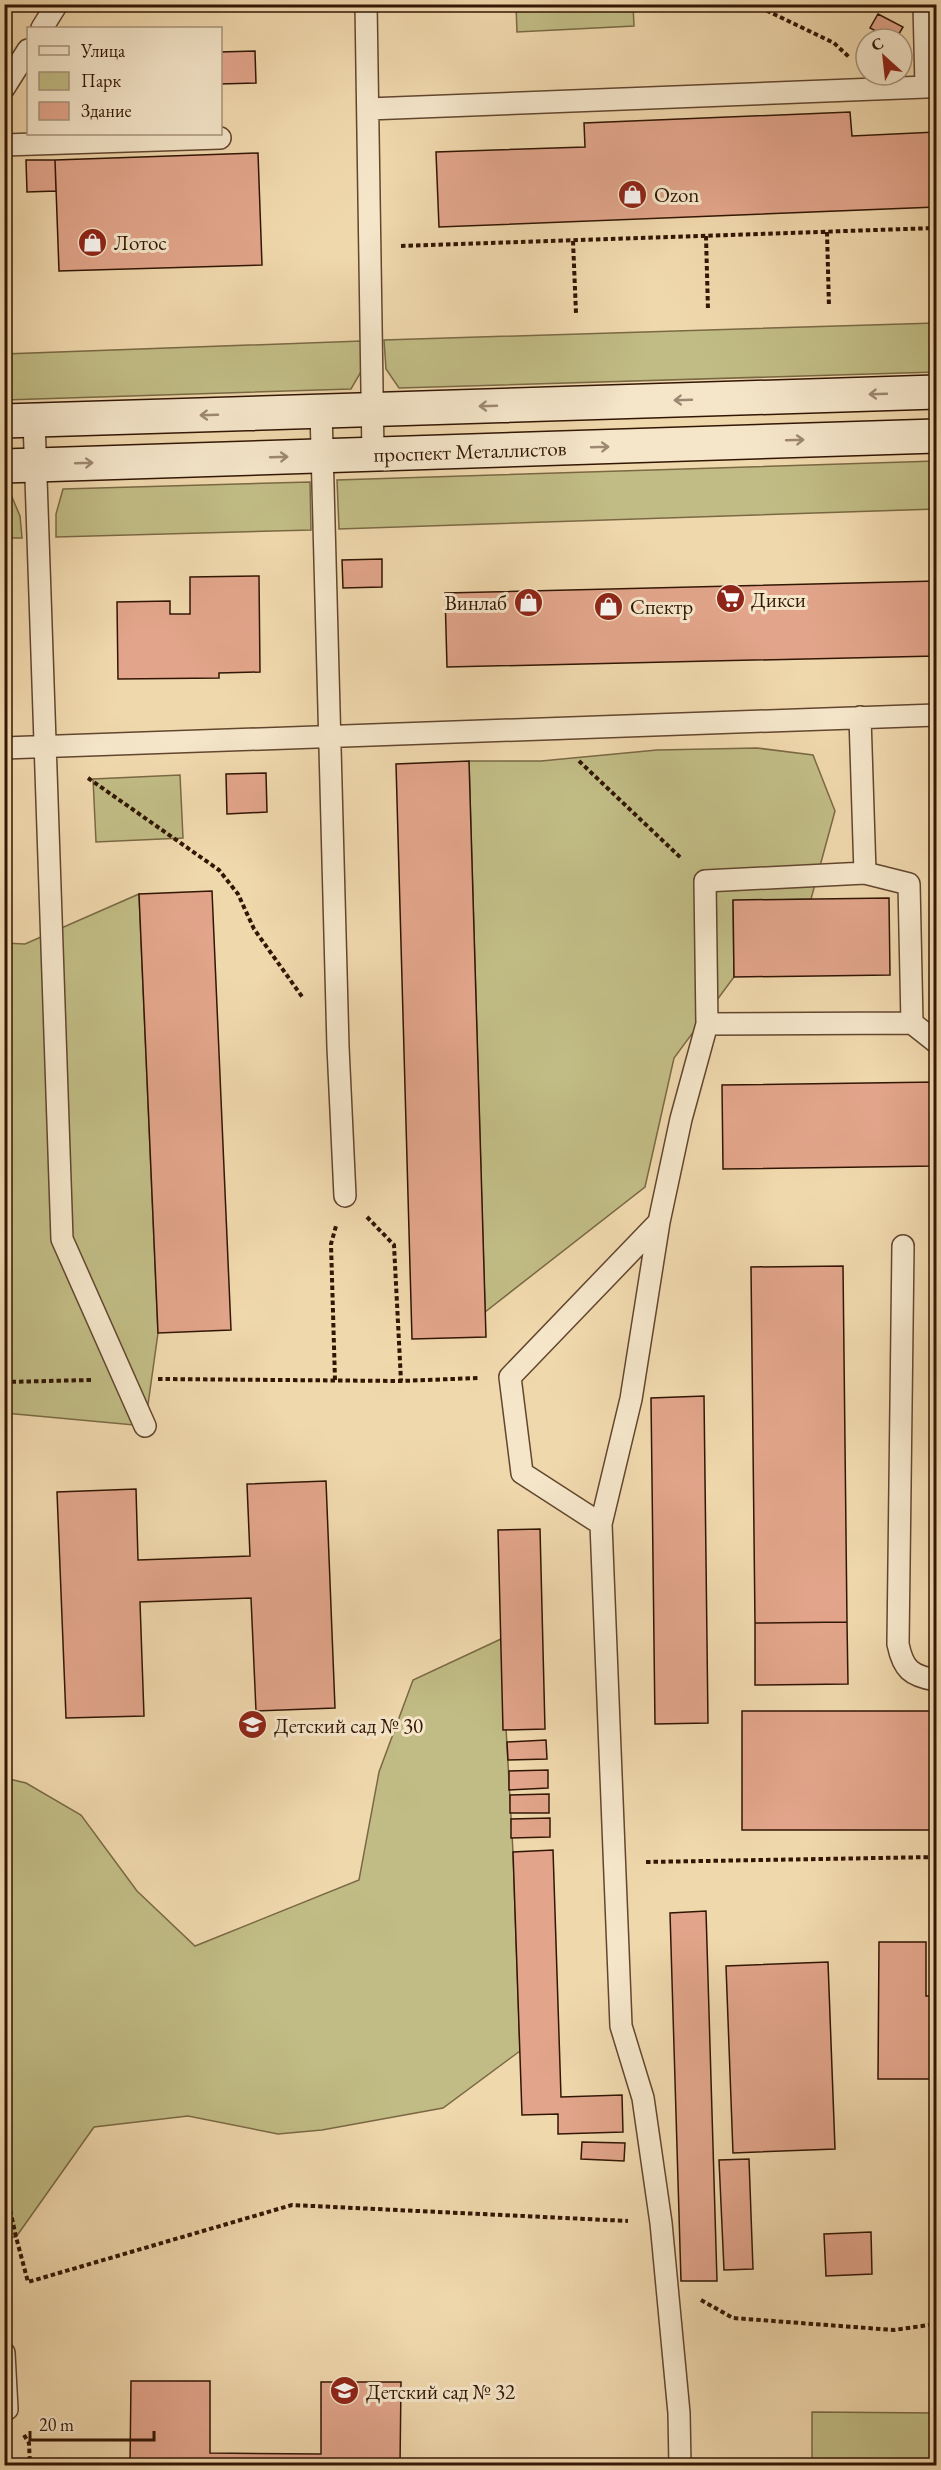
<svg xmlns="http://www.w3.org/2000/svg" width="941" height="2470" font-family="'EB Garamond',serif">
  <rect width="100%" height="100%" fill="#f0d8ad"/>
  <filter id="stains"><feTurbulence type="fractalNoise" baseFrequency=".00333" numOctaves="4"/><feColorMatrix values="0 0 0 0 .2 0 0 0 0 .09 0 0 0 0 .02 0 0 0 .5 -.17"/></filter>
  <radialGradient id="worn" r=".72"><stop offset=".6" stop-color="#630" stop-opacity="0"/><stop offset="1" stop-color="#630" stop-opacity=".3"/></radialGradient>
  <!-- green -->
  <path fill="#c1bc85" stroke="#7a6944" stroke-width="1.5" d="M516,5H633L634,26L517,32Z
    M936,323V372L399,388L386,369L384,340Z
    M361,341L362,370L351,389L5,400L4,354Z
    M936,461V509L339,529L337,480Z
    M310,482L311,530L56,537V514L63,489Z
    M5,490H9L20,516L22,538H5Z
    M757,748L813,755L835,811L811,899L733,901L734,977L674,1058L645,1187L485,1312L469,761H541L657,750Z
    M180,775L183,838L96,842L93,779Z
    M139,894L158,1333L145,1426L5,1413L4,943L25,944Z
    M501,1639L513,1852L520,2051L443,2108L322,2130L278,2134L188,2116L94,2127L16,2237L5,2238V1778L26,1783L81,1815L137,1891L195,1946L359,1880L379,1772L413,1680Z
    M812,2412L936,2413V2465H812Z"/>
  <!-- building -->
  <path fill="#e2a58b" stroke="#321604" stroke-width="1.5" d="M878,14L903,27L896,39H891L870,28Z
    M255,51L256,83L220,84V52Z
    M850,112L852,136L936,132V207L439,227L436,152L585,147L584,123Z
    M258,153L262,265L59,271L55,160Z
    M26,160H55L56,191L27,192Z
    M382,559V587L343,588L342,560Z
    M259,576L260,672L219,673V678L118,679L117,602L170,601V614H190V577Z
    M936,581V656L447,667L445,593Z
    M469,761L486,1337L412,1339L396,764Z
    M266,773L267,812L227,814L226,774Z
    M930,798H936V867H930Z
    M212,891L231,1330L158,1333L139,894Z
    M931,891H936V1026H931Z
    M889,898L890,975L734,977L733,900Z
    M936,1082V1166L723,1169L722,1085Z
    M843,1266L847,1622L755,1623L751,1267Z
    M704,1396L708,1723L655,1724L651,1398Z
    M326,1481L335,1708L256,1711L251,1598L140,1602L144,1716L66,1718L57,1492L136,1489L138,1560L250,1556L247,1484Z
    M540,1529L545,1729L503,1730L498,1530Z
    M847,1622L848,1684L755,1685V1623Z
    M742,1711H936V1830H742Z
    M546,1740L547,1759L508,1760L507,1742Z
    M548,1770V1788L509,1790V1771Z
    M549,1794V1813H510V1795Z
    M550,1818V1837L511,1838V1819Z
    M553,1850L561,2097L622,2095L623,2132L558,2134V2114L522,2115L513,1852Z
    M706,1911L717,2281H681L670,1913Z
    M879,1942H926V1996H936V2079H878Z
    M828,1962L835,2149L733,2153L726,1966Z
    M582,2142L625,2143L624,2161L581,2159Z
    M749,2159L753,2269L724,2270L719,2160Z
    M871,2232L872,2274L826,2276L824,2234Z
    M131,2381H210V2453L321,2454V2382H401L400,2466H130Z"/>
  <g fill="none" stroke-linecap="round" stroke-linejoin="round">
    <defs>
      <path id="lane" d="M366,4L373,454
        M42,28L57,4
        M4,88L28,50
        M368,109L926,87L924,4
        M4,145L220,138
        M321,411L338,1047L345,1196
        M34,420L62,1239L145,1426
        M860,717L865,873
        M4,748L936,715
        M707,1024L705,881L865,873L909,884L912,1023
        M903,1246L898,1644C903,1669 911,1676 936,1680
        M601,1524L631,1399L659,1222
        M4,2353L7,2409L4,2411
        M680,2466L679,2413L661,2223L643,2098L621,2026L601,1524L522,1473L510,1377L659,1222L681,1119L707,1024L912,1023L936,1042"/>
      <path id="secondary" d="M4,421L936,392
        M4,466L936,436"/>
    </defs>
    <!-- lane casing -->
    <use href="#lane" stroke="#62462e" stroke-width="24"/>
    <!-- secondary casing -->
    <use href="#secondary" stroke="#321604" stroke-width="36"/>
    <!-- path -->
    <path stroke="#321604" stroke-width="4" stroke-dasharray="4.5 3" stroke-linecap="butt" d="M753,4L834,43L849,57
      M827,232L829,307
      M706,236L708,310
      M573,241L576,313
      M401,246L936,228
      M579,761L682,859
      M88,778L219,870L238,894L254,929L303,998
      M367,1217L394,1245L401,1381
      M158,1379L401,1381L478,1378
      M335,1380L331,1244L336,1226
      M4,1382L91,1380
      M646,1862L936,1857
      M4,2181L16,2237L28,2282L292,2205L628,2221
      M701,2300L733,2318L894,2330L936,2324
      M24,2435L29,2443L30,2466"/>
    <!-- lane -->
    <use href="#lane" stroke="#f5e6ca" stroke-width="21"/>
    <!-- secondary -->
    <use href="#secondary" stroke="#f5e6ca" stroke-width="33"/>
  </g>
  <!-- one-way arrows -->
  <defs><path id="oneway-shaft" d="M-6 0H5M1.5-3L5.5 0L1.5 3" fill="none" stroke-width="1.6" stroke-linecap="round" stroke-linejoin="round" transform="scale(1.5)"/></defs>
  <g stroke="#9d8871">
    <use href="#oneway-shaft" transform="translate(878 394) rotate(178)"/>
    <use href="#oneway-shaft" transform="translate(683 400) rotate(178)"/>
    <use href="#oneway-shaft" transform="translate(488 406) rotate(178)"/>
    <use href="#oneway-shaft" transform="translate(209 415) rotate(178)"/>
    <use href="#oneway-shaft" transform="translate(795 440) rotate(-2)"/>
    <use href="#oneway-shaft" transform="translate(600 447) rotate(-2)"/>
    <use href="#oneway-shaft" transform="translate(279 457) rotate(-2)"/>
    <use href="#oneway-shaft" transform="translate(84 463) rotate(-2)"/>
  </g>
  <!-- icons -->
  <defs>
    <symbol id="shop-disc" viewBox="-11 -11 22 22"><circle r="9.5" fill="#8f2418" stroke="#f5e6ca"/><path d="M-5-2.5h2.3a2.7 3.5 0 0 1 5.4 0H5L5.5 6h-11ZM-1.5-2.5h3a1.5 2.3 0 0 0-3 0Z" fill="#fff"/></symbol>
    <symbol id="supermarket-disc" viewBox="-11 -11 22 22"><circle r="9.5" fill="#8f2418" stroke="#f5e6ca"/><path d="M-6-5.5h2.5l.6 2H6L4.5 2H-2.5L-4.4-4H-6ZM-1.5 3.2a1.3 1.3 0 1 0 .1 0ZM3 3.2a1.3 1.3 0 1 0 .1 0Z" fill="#fff"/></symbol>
    <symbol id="school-disc" viewBox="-11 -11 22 22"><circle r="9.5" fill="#8f2418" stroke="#f5e6ca"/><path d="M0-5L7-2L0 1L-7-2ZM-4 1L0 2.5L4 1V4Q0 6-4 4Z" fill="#fff"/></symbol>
  </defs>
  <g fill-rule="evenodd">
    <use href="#shop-disc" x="616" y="178" width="33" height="33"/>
    <use href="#shop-disc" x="76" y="226" width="33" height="33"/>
    <use href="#supermarket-disc" x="714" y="582" width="33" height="33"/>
    <use href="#shop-disc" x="512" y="586" width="33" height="33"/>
    <use href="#shop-disc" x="592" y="590" width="33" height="33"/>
    <use href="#school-disc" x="236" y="1708" width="33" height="33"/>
    <use href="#school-disc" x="328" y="2374" width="33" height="33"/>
  </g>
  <g text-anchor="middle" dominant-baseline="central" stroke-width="6" stroke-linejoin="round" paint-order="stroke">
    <!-- poi labels -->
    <g font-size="21" fill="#321604" stroke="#f5e6ca" text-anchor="start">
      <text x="654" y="194">Ozon</text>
      <text x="114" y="242">Лотос</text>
      <text x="751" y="599">Дикси</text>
      <text x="507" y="602" text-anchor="end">Винлаб</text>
      <text x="630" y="606">Спектр</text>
      <text x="274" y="1725">Детский сад № 30</text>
      <text x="366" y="2391">Детский сад № 32</text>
    </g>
    <!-- street labels -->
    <g font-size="21" fill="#321604" stroke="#f5e6ca">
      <text transform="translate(470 451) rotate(-2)">проспект Металлистов</text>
    </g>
  </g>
  <!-- margin -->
  <rect width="941" height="2470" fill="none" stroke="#f0d8ad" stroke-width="24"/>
  <rect x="6" y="6" width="929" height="2458" fill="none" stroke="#321604" stroke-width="3"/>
  <rect x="12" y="12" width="917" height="2446" fill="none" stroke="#321604" stroke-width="1.5"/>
  <!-- legend -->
  <rect x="27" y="27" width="195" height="108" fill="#f5e6ca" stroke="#a7937b" stroke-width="1.5"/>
  <rect x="39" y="46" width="30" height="9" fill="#f5e6ca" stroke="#a7937b" stroke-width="1.5"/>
  <text x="81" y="57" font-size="18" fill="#321604">Улица</text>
  <rect x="39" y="72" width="30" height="18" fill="#c1bc85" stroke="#a7937b" stroke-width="1.5"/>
  <text x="81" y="87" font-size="18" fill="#321604">Парк</text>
  <rect x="39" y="102" width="30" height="18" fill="#e2a58b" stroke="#a7937b" stroke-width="1.5"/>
  <text x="81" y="117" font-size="18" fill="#321604">Здание</text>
  <!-- north arrow -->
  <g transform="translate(884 57) rotate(333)"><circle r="28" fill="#f5e6ca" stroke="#a7937b" stroke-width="1.5"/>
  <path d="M0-4.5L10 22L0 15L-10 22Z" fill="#8f2418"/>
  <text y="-9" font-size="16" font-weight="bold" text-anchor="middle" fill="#321604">С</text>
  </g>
  <!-- scale -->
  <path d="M30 2431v9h124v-9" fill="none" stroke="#321604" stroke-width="3"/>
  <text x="39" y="2431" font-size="18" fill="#321604" stroke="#f5e6ca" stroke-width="4.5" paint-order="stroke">20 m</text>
  <rect width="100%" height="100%" filter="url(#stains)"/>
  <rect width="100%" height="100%" fill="url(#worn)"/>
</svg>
